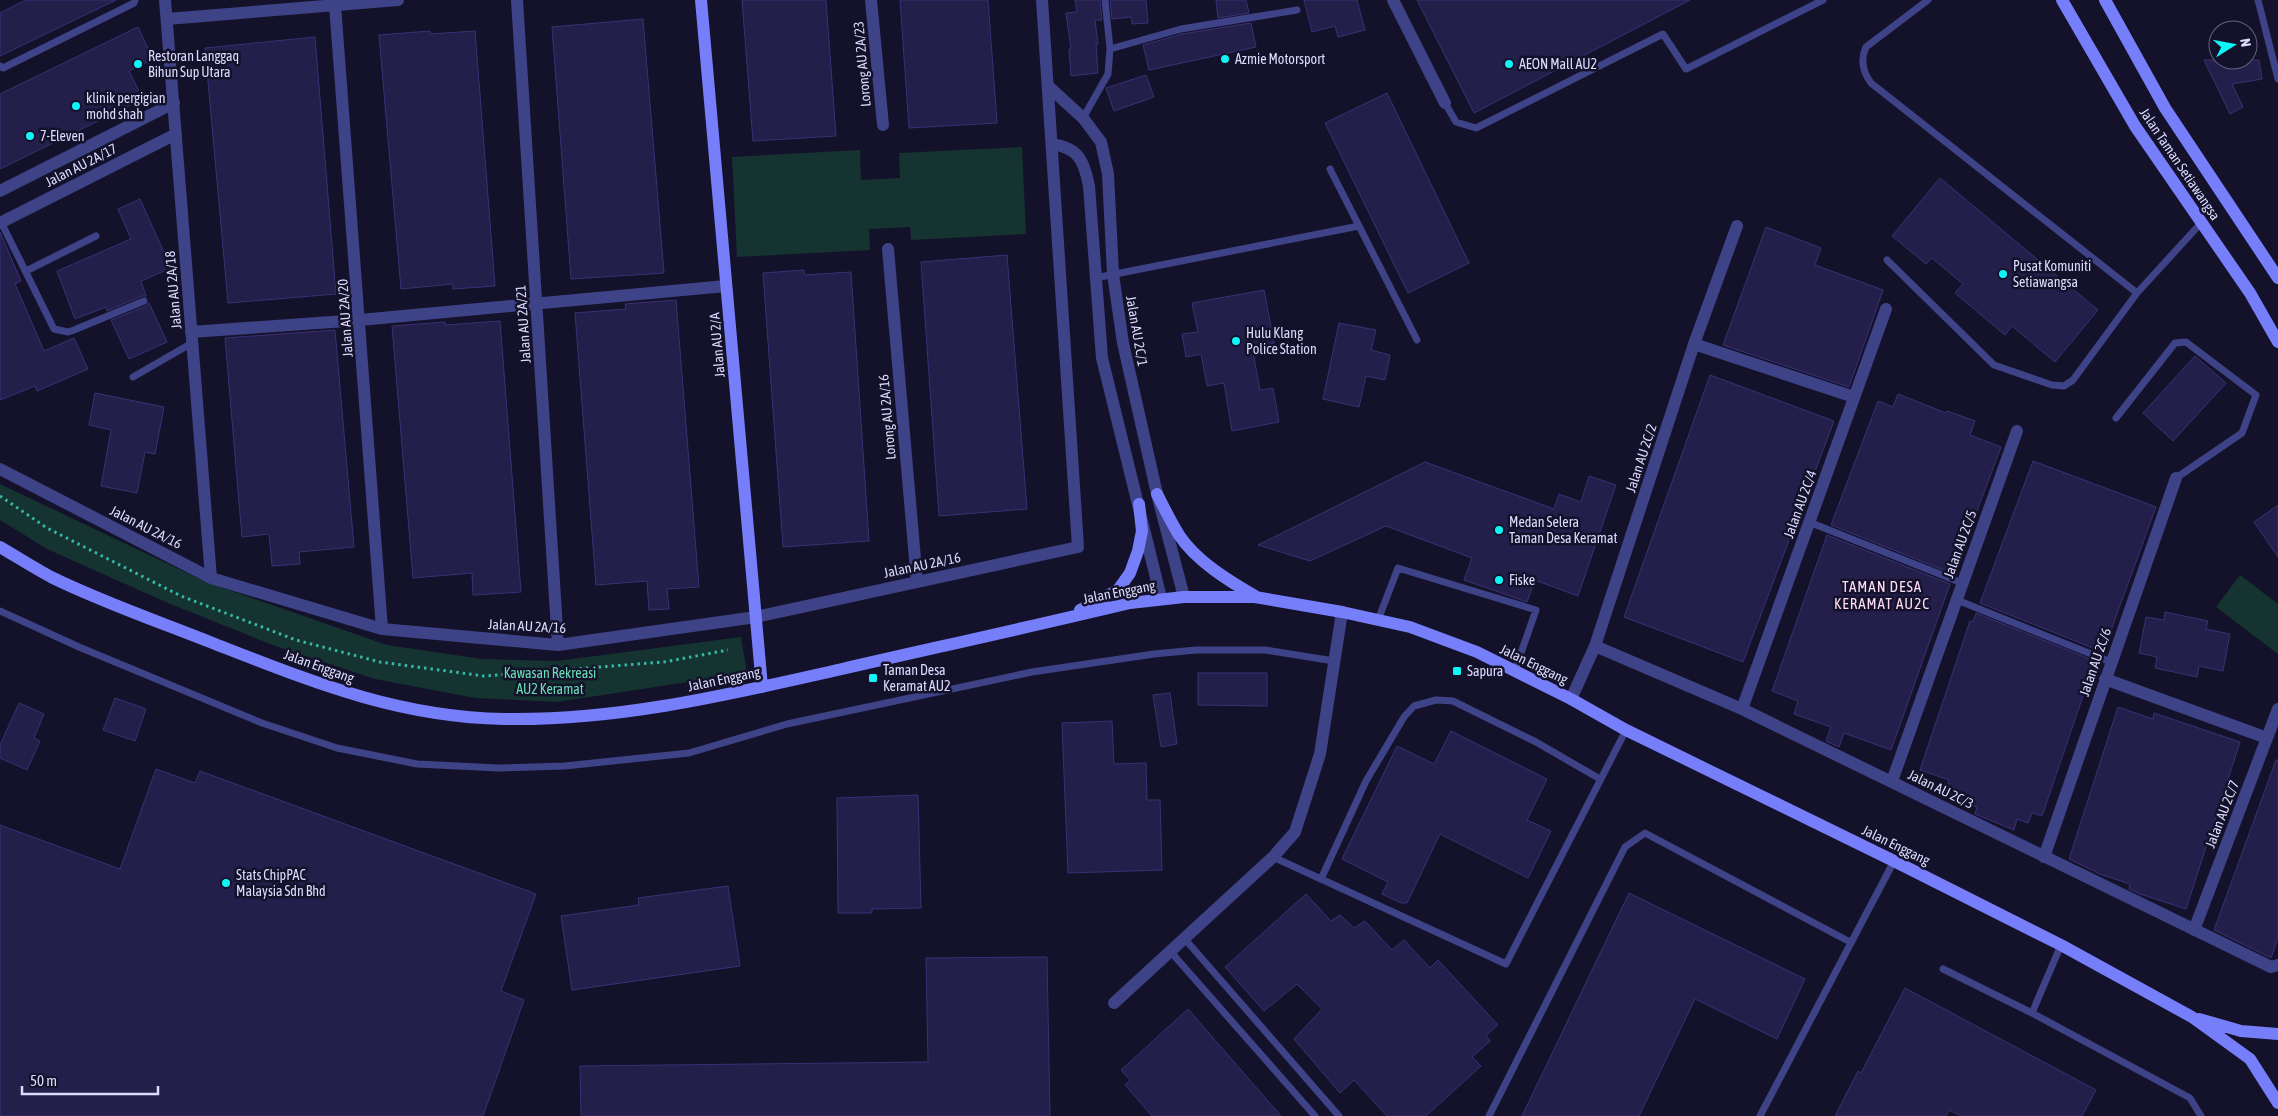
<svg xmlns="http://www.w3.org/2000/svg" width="2278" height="1116" font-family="'Asap Condensed',sans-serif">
  <rect width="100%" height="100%" fill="#14122a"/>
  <!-- green -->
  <path fill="#153330" d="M1022,147L1026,234L911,240L910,227L869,229L870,250L737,257L732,157L860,150L861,180L900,178L899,153Z
    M0,484L206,582L387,645L482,659L557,661L741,637L747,673L557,702L475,698L375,679L275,646L168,603L47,549L0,520Z
    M2240,575L2278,604V654L2216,607Z"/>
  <!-- building -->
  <path fill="#231e4a" stroke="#393175" d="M26,0H116L0,56V13Z
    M742,0H826L836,136L753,141Z
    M900,0H988L997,123L909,128Z
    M1075,0H1100L1102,20H1095L1098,44H1096L1098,73L1071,76L1069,49H1071L1066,13L1077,12Z
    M1110,0H1146L1148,23L1132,24L1131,17L1112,19Z
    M1216,0H1246L1249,13L1218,18Z
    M1304,0H1357L1365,30L1338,37L1335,26L1312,32Z
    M1417,0H1690L1474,113Z
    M643,19L664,273L571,279L552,27Z
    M1251,23L1256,47L1149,70L1143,45L1182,34Z
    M138,27L153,59L129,71L143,99L0,169V94Z
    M430,31V34L475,31L495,286L453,289V284L401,289L379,35Z
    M315,37L336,294L228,303L205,48Z
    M2204,60H2259L2262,79L2232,84L2243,107L2230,114Z
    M1146,75L1154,97L1114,111L1106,88Z
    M1387,93L1469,263L1408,293L1325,123Z
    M1940,178L2098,310L2055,362L2012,326L2005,335L1955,293L1963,284L1932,258L1926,264L1892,236Z
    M140,199L171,268L141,281L146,296H142L107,311L106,307L75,319L57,271L131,239L118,209Z
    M1766,227L1821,248L1815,265L1883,290L1849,387L1723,345Z
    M0,232L21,281L15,284L44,351L74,338L88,369L37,391L35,386L0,400Z
    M1007,255L1027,509L939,516L921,262Z
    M804,270V275L851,272L869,541L783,547L763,273Z
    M1264,290L1274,343L1252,347L1260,390L1273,388L1279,422L1232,431L1224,383L1207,386L1201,354L1186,357L1182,334L1198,332L1192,303Z
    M676,300L699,587L667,589L669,609L649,610L647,581L596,585L575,313L626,309L625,304Z
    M149,303L167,342L129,359L111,320L146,306Z
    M500,321L521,592L473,595L472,573L413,578L392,326L445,322V325Z
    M1339,323L1376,330L1371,350L1390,355L1385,380L1366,376L1359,407L1323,399Z
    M335,330L354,547L299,552L300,564L272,566L269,534L242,537L225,338Z
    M2195,356L2226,383L2173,441L2143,413Z
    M1710,375L1834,421L1743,662L1624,617Z
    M95,393L164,407L155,454L145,452L137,493L101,486L111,430L89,425Z
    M1898,394L1946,413L1947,411L1975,421L1970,435L2001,447L1953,574L1831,525L1878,401L1893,407Z
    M2033,461L2156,507L2103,652L1980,603Z
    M1425,462L1554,509L1559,494L1581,502L1589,476L1616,485L1578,596L1535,580L1527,602L1464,580L1472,558L1386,526L1310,561L1258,545Z
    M2278,505V557L2254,522Z
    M1827,535L1950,584L1891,750L1844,733L1839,747L1826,741L1831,727L1794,714L1798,701L1772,691Z
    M2165,612L2208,621L2206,629L2230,634L2223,671L2199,666L2197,677L2155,668L2157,657L2139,653L2146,617L2164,620Z
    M1976,613L2095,661L2042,816L2032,813L2028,823L2017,819L2014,830L1975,814L1977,807L1944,796L1949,780L1920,770L1970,621L1973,622Z
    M1198,673H1267V706L1198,705Z
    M1170,693L1177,744L1161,747L1153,695Z
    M115,698L146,709L135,741L103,730Z
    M19,703L44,714L34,738L40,741L27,770L0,758V745Z
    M2118,707L2153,719L2154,713L2240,742L2186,909L2140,894L2129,889L2130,884L2100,874L2069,859Z
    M1112,721L1114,764L1146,763L1147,800H1160L1162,870L1068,873L1062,723Z
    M1451,731L1547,779L1527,820L1551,831L1528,878L1440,834L1407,903H1401L1382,894L1388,882L1342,859L1397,746L1434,764Z
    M2276,760H2278V938L2271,958L2214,930Z
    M156,769L195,783L200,771L536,894L501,991L524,1000L483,1116H0V825L120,869Z
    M918,795L921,908L872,909V913H838L837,798Z
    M728,886L740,966L572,990L561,916L639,905L638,898Z
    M1629,893L1805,979L1777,1039L1695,999L1639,1116H1522Z
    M1306,894L1331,921L1340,915L1354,928L1365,921L1392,950L1404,940L1430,968L1438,960L1498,1025L1486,1035L1490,1041L1472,1057L1481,1066L1426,1116H1387L1354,1080L1340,1093L1294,1039L1322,1009L1297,984L1264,1011L1225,967Z
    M1047,957L1050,1116H581L580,1066L928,1062L926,958Z
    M1905,988L2096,1090L2082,1116H1961L1949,1110L1946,1116H1835L1858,1071L1861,1073Z
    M1188,1009L1281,1116H1152L1125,1085L1130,1080L1121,1070Z"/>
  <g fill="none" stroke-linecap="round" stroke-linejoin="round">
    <!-- path -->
    <path stroke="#35b8a5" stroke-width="3" stroke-dasharray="2.5 4" stroke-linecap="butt" d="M0,496L47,528L181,596L296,640L380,662L484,676L664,662L728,650"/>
    <!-- lane -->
    <path stroke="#3e4287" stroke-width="7" d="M1928,0L1866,47C1860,60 1863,72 1871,83L2137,293
      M2258,0L2278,79
      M1110,49L1181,29L1297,10
      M0,66L3,68L134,3L135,0
      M1445,103L1456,122L1476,128L1663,34L1686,69L1823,0
      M1083,118L1108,74L1110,49L1105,0
      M1330,169L1417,340
      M1,222L54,329L68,332L74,330L144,301
      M1887,260L1994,365L2052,385L2064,386L2073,380L2137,293L2201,223
      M26,271L96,236
      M1095,278L1359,226
      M133,377L192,343
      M2116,418L2175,343L2186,342L2256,395L2242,433L2176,478
      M1809,522L1962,583
      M1957,600L2111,662
      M0,611L79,647L262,723L337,748L417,764L498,768L565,766L689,753L787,724L1032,672L1154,654L1196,650H1265L1334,661
      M1378,620L1398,568L1536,610L1515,670
      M1273,857L1506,964L1626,730
      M1321,879L1366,781L1404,717L1414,706L1436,700L1453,701L1536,742L1600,779
      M1184,938L1339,1116
      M1170,951L1315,1116
      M1943,969L2032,1013L2190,1098L2201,1116
      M2032,1013L2061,945
      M1489,1116L1625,847L1645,833L1850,942
      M1760,1116L1894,861"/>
    <!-- street -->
    <path stroke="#3e4287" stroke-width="12" d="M165,0L211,578
      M517,0L558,645
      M871,0L883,125
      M1393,0L1445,103
      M335,5L382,629
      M167,19L398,0
      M1048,86L1083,118L1101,142L1108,174L1113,274L1123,343L1157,494L1184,597
      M1052,144C1079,148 1084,161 1089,186L1102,358L1161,598
      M0,191L174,103
      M0,223L176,134
      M888,249L917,582
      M191,332L360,320L726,286
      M1694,344L1854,397
      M0,469L211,578L382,629L558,645L756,617L1078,547L1042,0
      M1595,646L1742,709L2271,967L2278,965
      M2105,679L2267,738
      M1571,699L1595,646L1694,344L1737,226
      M1742,709L1886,309
      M1892,781L2017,431
      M2044,857L2176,478
      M2194,930L2278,709
      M1114,1003L1273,857L1295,832L1320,754L1342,612"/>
    <!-- secondary -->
    <path stroke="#767efa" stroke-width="12" d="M701,0L762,687
      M2062,0L2135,126L2250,293L2278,342
      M2105,0L2165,108L2278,278
      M1157,494C1164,508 1171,522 1179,535C1196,561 1229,581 1255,596
      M0,547C17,557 34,568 51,577C104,603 160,622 215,644C313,682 397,717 504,719C619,721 731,694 842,669C938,647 1034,626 1130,603L1184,597H1255L1342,612L1410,627L1477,652L1571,699L1626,730L1894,861L2061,945L2192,1017L2250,1059L2278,1103
      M1080,610L1118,590L1130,573L1138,551L1142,531L1139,504
      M2199,1019L2241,1031L2278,1034"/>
  </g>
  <!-- markers -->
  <g fill="#0ef4f7" stroke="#14122a" stroke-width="2">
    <circle cx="1225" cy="59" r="5"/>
    <circle cx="138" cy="64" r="5"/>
    <circle cx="1509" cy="64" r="5"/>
    <circle cx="76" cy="106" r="5"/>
    <circle cx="30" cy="136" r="5"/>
    <circle cx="2003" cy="274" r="5"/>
    <circle cx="1236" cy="341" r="5"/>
    <circle cx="1499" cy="530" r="5"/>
    <circle cx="1499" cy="580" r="5"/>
    <rect x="1452" y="666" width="10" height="10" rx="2.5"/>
    <rect x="868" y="673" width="10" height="10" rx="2.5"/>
    <circle cx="226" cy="883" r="5"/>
  </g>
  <g text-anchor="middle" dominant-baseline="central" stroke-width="5" stroke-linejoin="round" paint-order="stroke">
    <!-- poi labels -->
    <g font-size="14" fill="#dcdbfe" stroke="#14122a" text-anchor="start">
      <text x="148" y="56">Restoran Langgaq<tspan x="148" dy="16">Bihun Sup Utara</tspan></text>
      <text x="1235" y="59">Azmie Motorsport</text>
      <text x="1519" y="64">AEON Mall AU2</text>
      <text x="86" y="98">klinik pergigian<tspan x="86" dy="16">mohd shah</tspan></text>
      <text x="40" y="136">7-Eleven</text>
      <text x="2013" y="266">Pusat Komuniti<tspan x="2013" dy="16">Setiawangsa</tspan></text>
      <text x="1246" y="333">Hulu Klang<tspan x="1246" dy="16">Police Station</tspan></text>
      <text x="1509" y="522">Medan Selera<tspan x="1509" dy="16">Taman Desa Keramat</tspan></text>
      <text x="1509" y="580">Fiske</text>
      <text x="883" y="670">Taman Desa<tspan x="883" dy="16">Keramat AU2</tspan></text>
      <text x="1467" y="671">Sapura</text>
      <text x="236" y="875">Stats ChipPAC<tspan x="236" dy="16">Malaysia Sdn Bhd</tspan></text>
    </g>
    <!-- street labels -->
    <g font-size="14" fill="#dcdbfe" stroke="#14122a">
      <text transform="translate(862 64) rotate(-95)">Lorong AU 2A/23</text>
      <text transform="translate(2180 164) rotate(56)">Jalan Taman Setiawangsa</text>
      <text transform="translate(81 165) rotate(-27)">Jalan AU 2A/17</text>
      <text transform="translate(173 290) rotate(-95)">Jalan AU 2A/18</text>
      <text transform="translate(345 318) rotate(-94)">Jalan AU 2A/20</text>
      <text transform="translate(523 324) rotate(-94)">Jalan AU 2A/21</text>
      <text transform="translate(1137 331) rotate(80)">Jalan AU 2C/1</text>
      <text transform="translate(717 345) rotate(-95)">Jalan AU 2/A</text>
      <text transform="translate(887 417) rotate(-95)">Lorong AU 2A/16</text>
      <text transform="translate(1641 458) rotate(-72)">Jalan AU 2C/2</text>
      <text transform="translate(1800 504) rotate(-70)">Jalan AU 2C/4</text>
      <text transform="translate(146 527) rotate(27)">Jalan AU 2A/16</text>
      <text transform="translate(1960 544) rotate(-70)">Jalan AU 2C/5</text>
      <text transform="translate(922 565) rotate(-12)">Jalan AU 2A/16</text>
      <text transform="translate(1119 592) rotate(-11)">Jalan Enggang</text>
      <text transform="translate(527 626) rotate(3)">Jalan AU 2A/16</text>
      <text transform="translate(2095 662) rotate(-71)">Jalan AU 2C/6</text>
      <text transform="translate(1534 664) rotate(26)">Jalan Enggang</text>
      <text transform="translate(319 666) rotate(20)">Jalan Enggang</text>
      <text transform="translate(724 679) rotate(-12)">Jalan Enggang</text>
      <text transform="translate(1941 789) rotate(26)">Jalan AU 2C/3</text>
      <text transform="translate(2222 814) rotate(-69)">Jalan AU 2C/7</text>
      <text transform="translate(1896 845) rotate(26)">Jalan Enggang</text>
    </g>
    <!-- park labels -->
    <g font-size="14" fill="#68ddb6" stroke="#14122a">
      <text x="550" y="673">Kawasan Rekreasi<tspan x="550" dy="16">AU2 Keramat</tspan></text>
    </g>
    <!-- neighbourhood labels -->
    <g font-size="15" letter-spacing="1" fill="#feddf5" stroke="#14122a">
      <text x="1882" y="586">TAMAN DESA<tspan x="1882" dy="17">KERAMAT AU2C</tspan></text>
    </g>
  </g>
  <!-- north arrow -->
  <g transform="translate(2233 45) rotate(79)"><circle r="24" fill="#14122a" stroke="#64627f"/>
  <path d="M0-4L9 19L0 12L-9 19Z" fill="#0ef4f7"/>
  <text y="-8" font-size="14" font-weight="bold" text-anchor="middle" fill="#dcdbfe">N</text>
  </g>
  <!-- scale -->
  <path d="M22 1086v8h136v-8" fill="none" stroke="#dcdbfe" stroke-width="2.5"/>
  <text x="30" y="1086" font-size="15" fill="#dcdbfe" stroke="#14122a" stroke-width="4" paint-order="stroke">50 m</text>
</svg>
